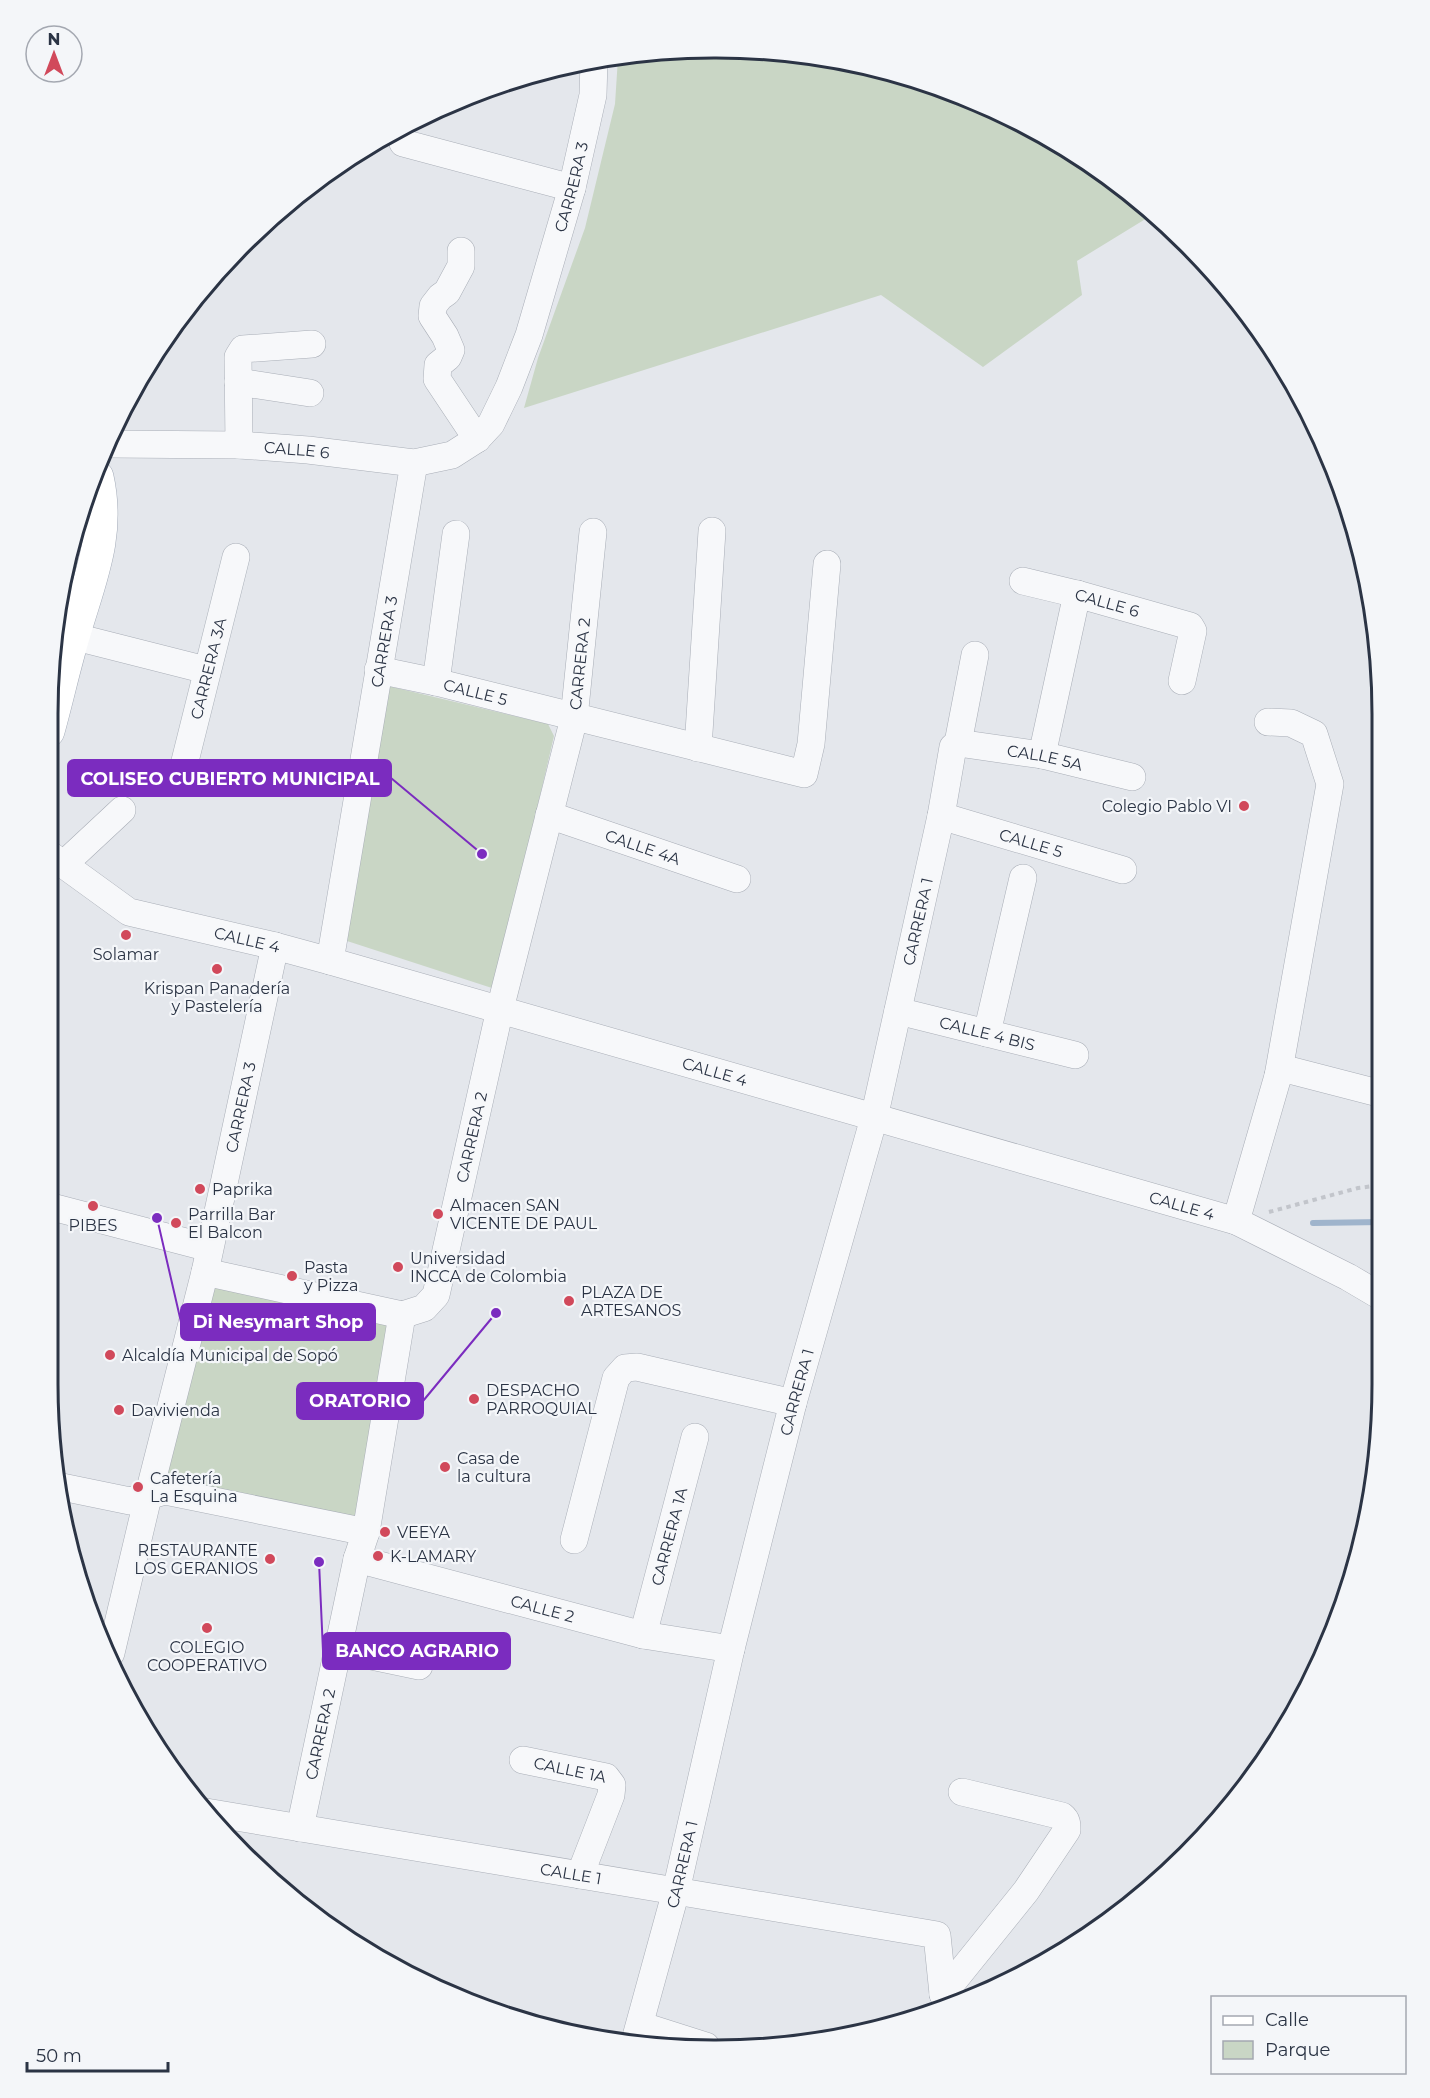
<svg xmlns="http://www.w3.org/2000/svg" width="1430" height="2098" font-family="Montserrat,sans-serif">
  <rect width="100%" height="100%" fill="#e4e7ec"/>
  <!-- green -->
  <path fill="#c9d6c5" d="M715,48L845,61L970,99L1085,160L1152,215L1077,261L1082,295L983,367L881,295L524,408L538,358L585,228L615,104L618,58Z
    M388,686L548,724L554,736L495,989L344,940Z
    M205,1272L402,1315L366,1532L148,1497Z"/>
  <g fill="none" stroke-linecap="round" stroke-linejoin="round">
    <!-- stream -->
    <path stroke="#9fb4cc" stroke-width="6" d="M1313,1223L1382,1222"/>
    <defs>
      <g id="minor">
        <path d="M403,143L572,188"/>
        <path d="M461,251V266L447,292L440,297L433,306L432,316L445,336L451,350L448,357L438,365L437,379L477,439"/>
        <path d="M238,382L310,393"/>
        <path id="s1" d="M109,444L239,445L308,450L414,463L452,455L477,439L491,424L509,387L529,335L572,188L593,95L594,60"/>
        <path d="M239,445L238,357L243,349L312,344"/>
        <path id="s2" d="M1023,581L1077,594L1190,626L1193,631L1182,681"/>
        <path d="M56,632L206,670"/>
        <path id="s3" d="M378,670L436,682L804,774L811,744L827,564"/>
        <path d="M436,682L456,534"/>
        <path id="s4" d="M958,743L1042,755L1132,777"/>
        <path d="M958,743L975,655"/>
        <path d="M698,748L712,531"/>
        <path d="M1042,755L1077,594"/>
        <path id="s5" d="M180,781L236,557"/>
        <path id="s6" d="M549,815L737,879"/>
        <path id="s7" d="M941,816L1123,870"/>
        <path id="s8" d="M49,854L129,912L275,946L330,961L1236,1221L1348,1277L1382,1297"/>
        <path d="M63,865L122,810"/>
        <path id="s9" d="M330,961L414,463"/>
        <path id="s10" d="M898,1011L1075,1055"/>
        <path d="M987,1033L1023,878"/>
        <path d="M1278,1076L1285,1070L1293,1071L1382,1094"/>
        <path d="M52,1207L209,1248"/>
        <path d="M1236,1221L1278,1076L1330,784L1314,734L1291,723L1268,722"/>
        <path d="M205,1272L402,1315"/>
        <path d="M57,1486L130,1501L165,1491L366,1532"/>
        <path d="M574,1540L616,1378L625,1368L637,1367L793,1403"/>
        <path id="s11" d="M357,1559L643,1635L731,1649"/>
        <path id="s12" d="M643,1635L695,1437"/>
        <path d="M338,1649L419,1666"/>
        <path id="s13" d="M111,1653L148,1497L205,1272L275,946"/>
        <path id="s14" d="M523,1760L606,1777L612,1785L611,1795L580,1875"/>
        <path id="s15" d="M206,1812L937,1935L943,1994L949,2006"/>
        <path id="s16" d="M300,1828L357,1559L366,1532L402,1315L424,1308L436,1295L500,1009L574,718L593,532"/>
        <path d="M943,1994L1026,1891L1067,1830C1067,1824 1067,1820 1062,1816L962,1792"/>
        <path d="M640,2025L706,2046"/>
        <path id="s17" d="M634,2044L676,1891L731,1649L793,1403L874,1118L941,816L953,747L958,743"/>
      </g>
      <path id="major" d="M48,731C57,699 64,666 74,633C90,578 110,535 97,477"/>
    </defs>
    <!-- minor casing -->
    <use href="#minor" stroke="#a9aeb7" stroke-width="28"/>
    <!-- major casing -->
    <use href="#major" stroke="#a3abb8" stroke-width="34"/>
    <!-- path -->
    <path stroke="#c2c5cb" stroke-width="4" stroke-dasharray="4.5 4.5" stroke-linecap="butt" d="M1269,1212L1358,1188L1382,1185"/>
    <!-- minor -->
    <use href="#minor" stroke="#f7f8fa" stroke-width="27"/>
    <!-- major -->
    <use href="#major" stroke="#fff" stroke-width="33"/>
  </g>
  <!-- markers -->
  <g fill="#d1495b" stroke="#f4f6f9" stroke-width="2">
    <circle cx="1244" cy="806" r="6"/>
    <circle cx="126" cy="935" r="6"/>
    <circle cx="217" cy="969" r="6"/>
    <circle cx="200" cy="1189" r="6"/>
    <circle cx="93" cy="1206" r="6"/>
    <circle cx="438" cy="1214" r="6"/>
    <circle cx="176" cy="1223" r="6"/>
    <circle cx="398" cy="1267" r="6"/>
    <circle cx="292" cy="1276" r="6"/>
    <circle cx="569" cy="1301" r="6"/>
    <circle cx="110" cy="1355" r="6"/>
    <circle cx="474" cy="1399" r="6"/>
    <circle cx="119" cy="1410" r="6"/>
    <circle cx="445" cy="1467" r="6"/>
    <circle cx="138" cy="1487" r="6"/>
    <circle cx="385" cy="1532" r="6"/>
    <circle cx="378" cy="1556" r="6"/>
    <circle cx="270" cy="1559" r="6"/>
    <circle cx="207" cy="1628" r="6"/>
  </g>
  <g text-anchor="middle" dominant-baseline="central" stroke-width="4.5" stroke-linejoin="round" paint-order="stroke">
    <!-- street labels -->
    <g font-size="16" fill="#2b3445" stroke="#f4f6f9">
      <text stroke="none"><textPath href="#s1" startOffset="646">CARRERA 3</textPath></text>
      <text stroke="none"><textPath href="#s1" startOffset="188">CALLE 6</textPath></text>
      <text stroke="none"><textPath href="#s2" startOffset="87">CALLE 6</textPath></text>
      <text stroke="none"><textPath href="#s9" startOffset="324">CARRERA 3</textPath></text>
      <text stroke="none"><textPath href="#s16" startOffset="1212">CARRERA 2</textPath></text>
      <text stroke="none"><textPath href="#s5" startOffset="116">CARRERA 3A</textPath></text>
      <text stroke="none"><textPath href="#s3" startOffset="100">CALLE 5</textPath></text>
      <text stroke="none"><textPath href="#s4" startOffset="88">CALLE 5A</textPath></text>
      <text stroke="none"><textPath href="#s7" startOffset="94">CALLE 5</textPath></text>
      <text stroke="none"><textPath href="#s6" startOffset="99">CALLE 4A</textPath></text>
      <text stroke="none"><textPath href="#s17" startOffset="1158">CARRERA 1</textPath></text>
      <text stroke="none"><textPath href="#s8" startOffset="220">CALLE 4</textPath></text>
      <text stroke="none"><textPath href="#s10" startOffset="92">CALLE 4 BIS</textPath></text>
      <text stroke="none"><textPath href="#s8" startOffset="706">CALLE 4</textPath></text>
      <text stroke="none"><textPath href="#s13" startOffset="561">CARRERA 3</textPath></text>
      <text stroke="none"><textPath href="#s16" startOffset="726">CARRERA 2</textPath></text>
      <text stroke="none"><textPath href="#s8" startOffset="1192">CALLE 4</textPath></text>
      <text stroke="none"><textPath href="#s17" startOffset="672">CARRERA 1</textPath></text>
      <text stroke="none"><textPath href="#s12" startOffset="102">CARRERA 1A</textPath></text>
      <text stroke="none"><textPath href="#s11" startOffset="192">CALLE 2</textPath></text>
      <text stroke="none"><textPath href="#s16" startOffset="96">CARRERA 2</textPath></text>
      <text stroke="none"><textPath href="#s14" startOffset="48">CALLE 1A</textPath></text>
      <text stroke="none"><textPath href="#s17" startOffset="186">CARRERA 1</textPath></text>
      <text stroke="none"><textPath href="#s15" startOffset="370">CALLE 1</textPath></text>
    </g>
    <!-- poi labels -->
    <g font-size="16" fill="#2b3445" stroke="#f4f6f9" text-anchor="start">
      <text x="1232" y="806" text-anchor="end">Colegio Pablo VI</text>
      <text x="126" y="954" text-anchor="middle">Solamar</text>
      <text x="217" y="988" text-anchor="middle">Krispan Panadería<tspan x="217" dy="18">y Pastelería</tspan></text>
      <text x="212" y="1189">Paprika</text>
      <text x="450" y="1205">Almacen SAN<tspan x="450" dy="18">VICENTE DE PAUL</tspan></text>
      <text x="188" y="1214">Parrilla Bar<tspan x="188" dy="18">El Balcon</tspan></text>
      <text x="93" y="1225" text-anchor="middle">PIBES</text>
      <text x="410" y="1258">Universidad<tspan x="410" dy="18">INCCA de Colombia</tspan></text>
      <text x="304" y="1267">Pasta<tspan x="304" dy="18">y Pizza</tspan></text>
      <text x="581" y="1292">PLAZA DE<tspan x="581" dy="18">ARTESANOS</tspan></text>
      <text x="122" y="1355">Alcaldía Municipal de Sopó</text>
      <text x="486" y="1390">DESPACHO<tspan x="486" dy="18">PARROQUIAL</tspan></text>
      <text x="131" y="1410">Davivienda</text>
      <text x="457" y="1458">Casa de<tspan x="457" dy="18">la cultura</tspan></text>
      <text x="150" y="1478">Cafetería<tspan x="150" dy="18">La Esquina</tspan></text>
      <text x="397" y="1532">VEEYA</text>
      <text x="258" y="1550" text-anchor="end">RESTAURANTE<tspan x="258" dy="18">LOS GERANIOS</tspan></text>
      <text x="390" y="1556">K-LAMARY</text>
      <text x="207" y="1647" text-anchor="middle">COLEGIO<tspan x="207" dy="18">COOPERATIVO</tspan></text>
    </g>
  </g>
  <!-- crop -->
  <path d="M0 0H1430V2098H0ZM714 58H716A656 656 0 0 1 1372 714V1384A656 656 0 0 1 716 2040H714A656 656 0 0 1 58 1384V714A656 656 0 0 1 714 58Z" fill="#f4f6f9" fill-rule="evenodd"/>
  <path fill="none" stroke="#2b3445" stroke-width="3" d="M714 58H716A656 656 0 0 1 1372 714V1384A656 656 0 0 1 716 2040H714A656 656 0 0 1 58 1384V714A656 656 0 0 1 714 58Z"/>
  <!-- callouts -->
  <path fill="none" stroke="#7b2cbf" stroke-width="2" d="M482 854L391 778M157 1218L181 1322M496 1313L423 1401M319 1562L323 1651"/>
  <g fill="#7b2cbf" stroke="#f4f6f9" stroke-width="2">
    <circle cx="482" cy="854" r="6"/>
    <circle cx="157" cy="1218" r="6"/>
    <circle cx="496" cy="1313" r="6"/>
    <circle cx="319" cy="1562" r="6"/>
  </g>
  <g fill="#7b2cbf" stroke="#7b2cbf" stroke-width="2">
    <rect x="68" y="760" width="323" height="36" rx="6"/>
    <rect x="181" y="1304" width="194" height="36" rx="6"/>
    <rect x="297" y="1383" width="126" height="36" rx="6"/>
    <rect x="323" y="1633" width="187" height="36" rx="6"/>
  </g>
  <g font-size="18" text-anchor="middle" font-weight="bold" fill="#fff">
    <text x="230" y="785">COLISEO CUBIERTO MUNICIPAL</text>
    <text x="278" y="1328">Di Nesymart Shop</text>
    <text x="360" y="1407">ORATORIO</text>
    <text x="417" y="1657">BANCO AGRARIO</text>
  </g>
  <!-- legend -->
  <rect x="1211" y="1996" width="195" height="78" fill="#f4f6f9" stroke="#a4a8b1" stroke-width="1.5"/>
  <rect x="1223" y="2016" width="30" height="9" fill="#ffffff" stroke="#a4a8b1" stroke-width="1.5"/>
  <text x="1265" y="2026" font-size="18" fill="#2b3445">Calle</text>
  <rect x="1223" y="2041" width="30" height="18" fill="#c9d6c5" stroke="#a4a8b1" stroke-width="1.5"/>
  <text x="1265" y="2056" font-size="18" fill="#2b3445">Parque</text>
  <!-- north arrow -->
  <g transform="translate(54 54)"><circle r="28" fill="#f4f6f9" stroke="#a4a8b1" stroke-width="1.5"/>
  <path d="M0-4.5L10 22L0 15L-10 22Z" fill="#d1495b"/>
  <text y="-9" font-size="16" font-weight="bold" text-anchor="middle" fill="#2b3445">N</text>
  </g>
  <!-- scale -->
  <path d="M27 2062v9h141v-9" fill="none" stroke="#2b3445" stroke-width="3"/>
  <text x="36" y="2062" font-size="18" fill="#2b3445" stroke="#f4f6f9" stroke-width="4.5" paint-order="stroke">50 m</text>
</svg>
